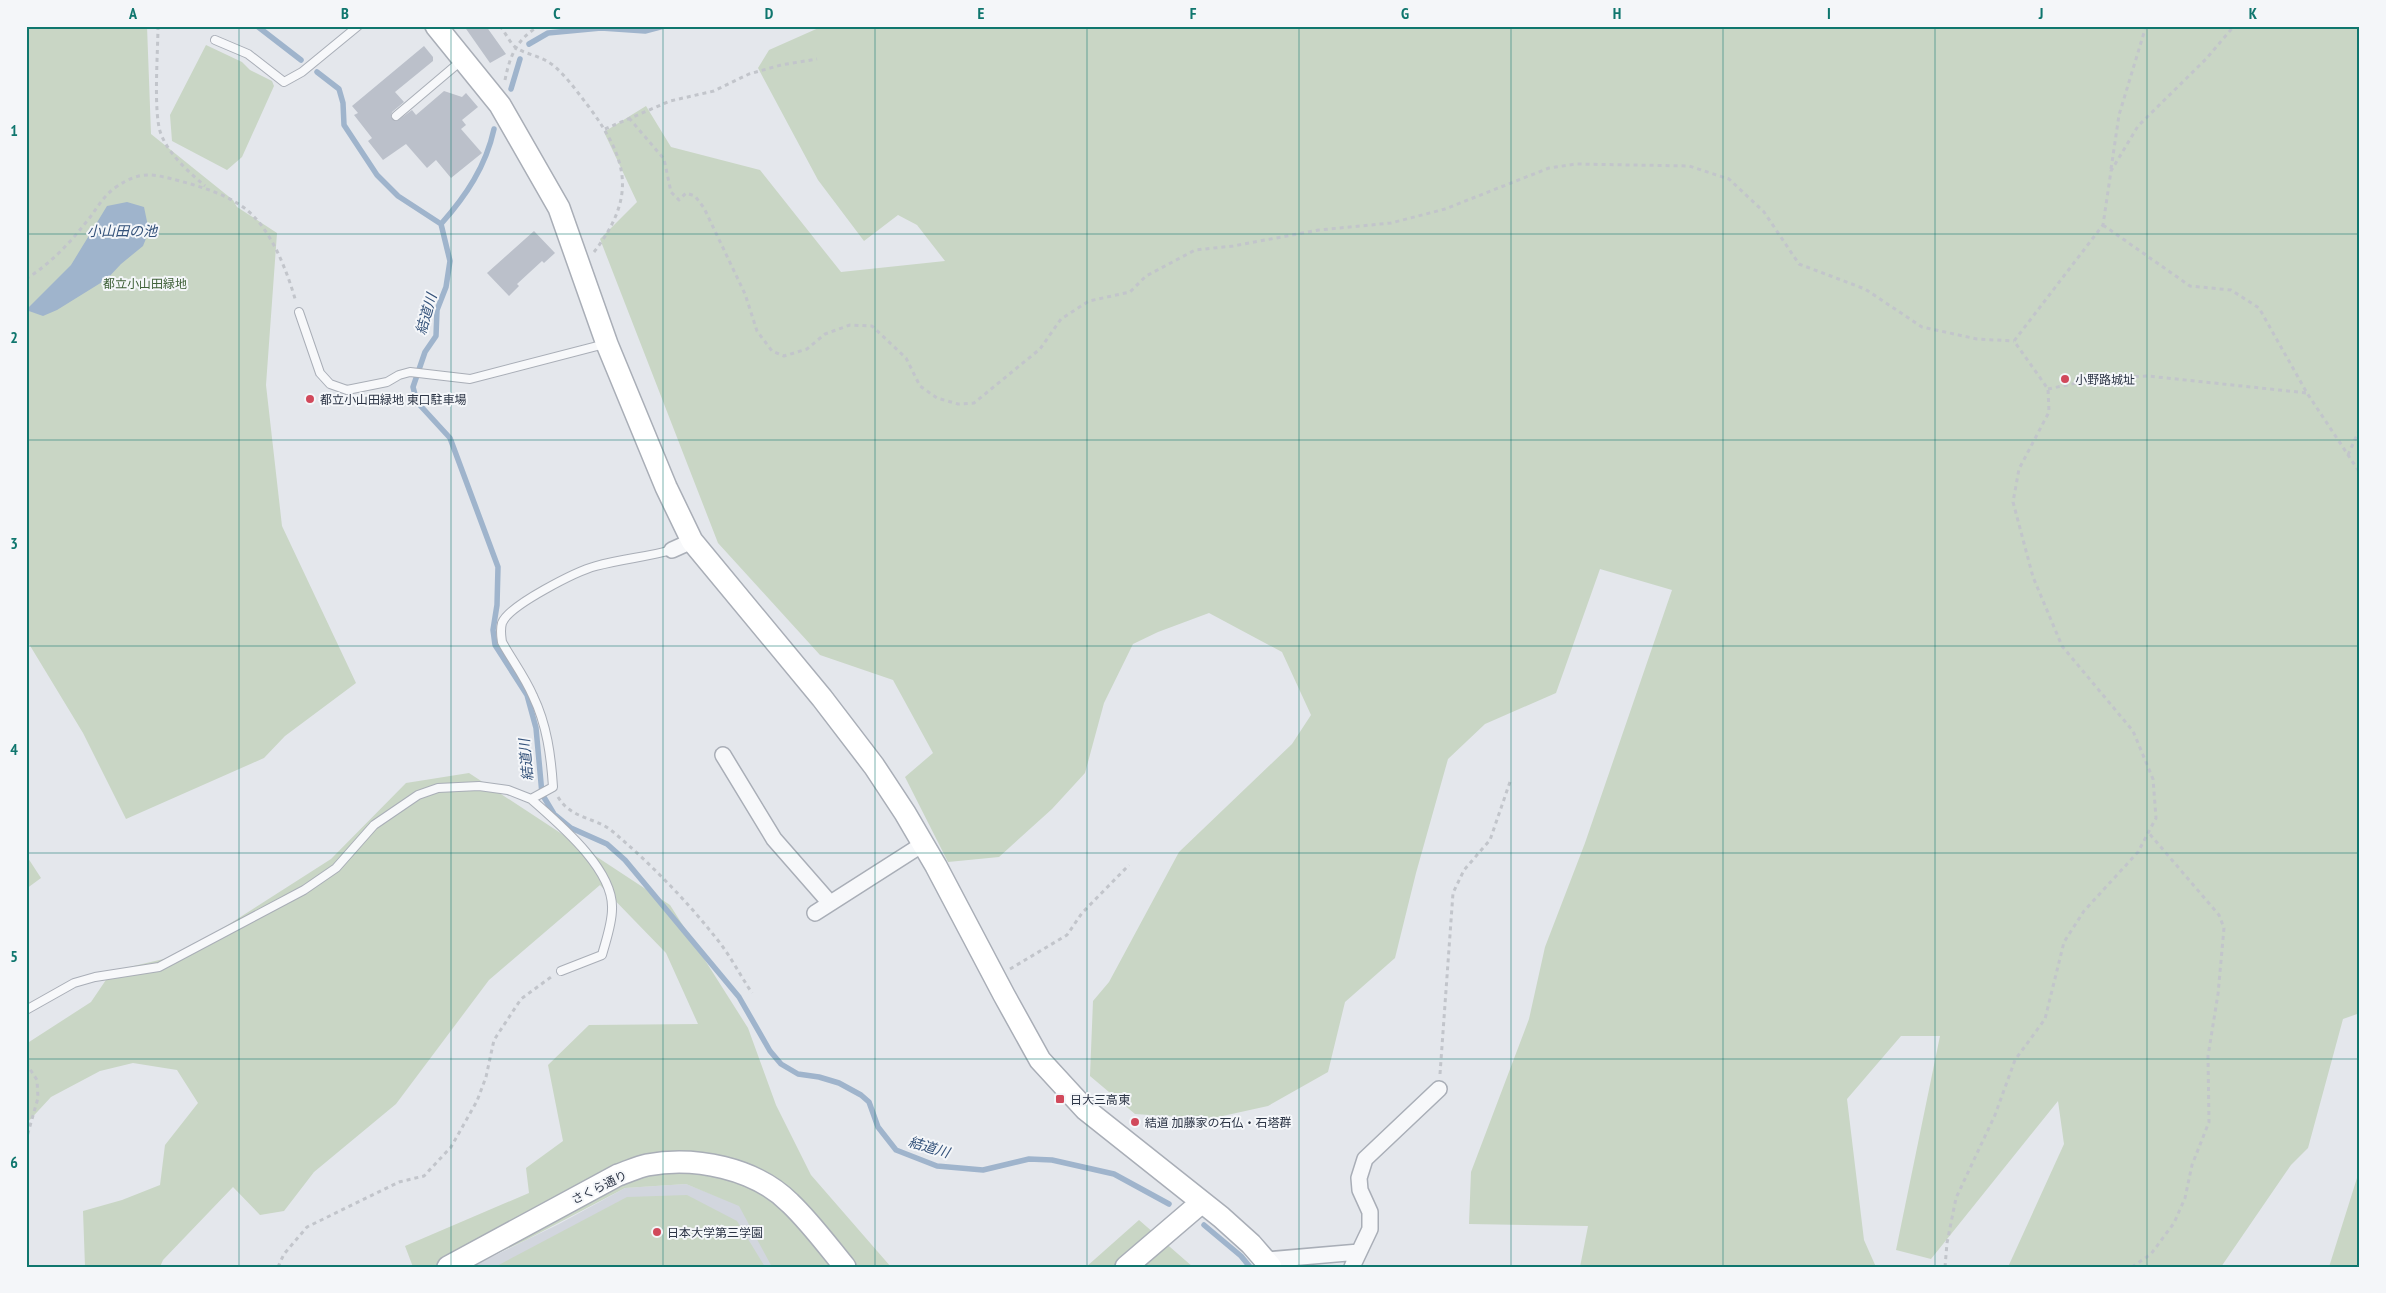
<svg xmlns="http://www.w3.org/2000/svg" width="2386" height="1293" font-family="'PT Sans Narrow','Noto Sans JP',sans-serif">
  <rect width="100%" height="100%" fill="#e4e7ec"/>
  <!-- built -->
  <path fill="#d2d6de" d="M686,1184L739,1205L804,1267H471L559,1224L625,1188Z"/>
  <!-- green -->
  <path fill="#c9d6c5" d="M26,26H147L151,134L233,200L237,207L277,233L266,385L282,526L356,683L285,736L264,758L126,819L83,733L26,639Z
    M823,26H2360V1013L2343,1019L2308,1148L2291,1165L2221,1267H2008L2064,1144L2058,1101L1931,1259L1896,1250L1940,1036H1901L1847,1099L1864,1240L1876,1267H1580L1588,1226L1469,1224L1471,1172L1529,1019L1545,947L1585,843L1672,590L1600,569L1556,693L1485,724L1448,759L1416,873L1395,958L1345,1002L1328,1072L1268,1106L1209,1119L1135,1114L1090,1076L1093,1001L1109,982L1179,852L1292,744L1311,715L1282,652L1209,613L1158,632L1133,644L1104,703L1085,773L1052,809L999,857L948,862L905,777L933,753L893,680L820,655L718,543L600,239L637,202L604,132L646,106L671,147L760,170L841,272L945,261L917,225L898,215L864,241L818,180L758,68L769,50Z
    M206,45L242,62L250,70L272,81L274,86L242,157L227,170L172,141L170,115Z
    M469,773L670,905L748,1028L776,1105L811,1175L891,1267H772L739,1206L686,1184L625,1188L526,1240L468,1267H413L405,1246L529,1193L526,1168L563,1141L548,1065L589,1025L698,1024L666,953L600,885L489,980L396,1104L314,1172L284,1211L260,1215L233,1187L163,1260L160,1267H85L83,1211L122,1200L160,1185L165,1145L198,1103L177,1070L133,1063L100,1071L51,1097L26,1124V1044L91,1002L112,971L181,955L331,859L406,783Z
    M26,855L41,878L26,889Z
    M2360,1172V1267H2329L2357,1178Z
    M687,1195L737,1221L765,1267H495L627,1197Z
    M1139,1220L1193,1267H1086Z"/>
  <!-- water -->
  <path fill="#9fb4cc" d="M127,202L144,207L149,231L143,246L121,264L107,279L57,310L43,316L26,310L71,265L107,206Z"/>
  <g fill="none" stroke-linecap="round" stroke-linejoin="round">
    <!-- stream -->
    <path stroke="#9fb4cc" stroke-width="5.5" d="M257,26L301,60
      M529,44L548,33L601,28L645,31L664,26
      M317,72L339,89L343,103L344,125L377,175L398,196L441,224L450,261L446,287L437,310L436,336L425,352L413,387L417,402L450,438L498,567L497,605L493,630L495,645L527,695L536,728L542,794L554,814L571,828L607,844L625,860L739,997L770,1051L781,1064L798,1074L819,1077L839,1083L861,1095L869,1102L878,1127L896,1150L937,1166L983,1170L1029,1159L1052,1160L1114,1174L1169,1204
      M511,89L520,59
      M441,224C466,196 486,166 494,129
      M1204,1225L1241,1256L1250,1267"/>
  </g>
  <!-- building -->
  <path fill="#bbc0ca" d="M464,26H486L506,54L490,63Z
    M424,46L433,57V61L395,92L404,102L392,112L391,117L397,121L412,110L416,115L444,91L462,97L466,93L478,107L462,120L466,125L461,129L482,153L451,178L436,160L427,168L406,144L383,160L368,141L372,138L354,115L358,113L352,106Z
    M534,231L555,253L544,263L542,261L517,284L519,286L509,296L487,273Z"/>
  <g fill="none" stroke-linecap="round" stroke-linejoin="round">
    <defs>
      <path id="lane" d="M215,40L248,54L284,82L302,72L358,26
        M396,116L461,61
        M299,312L320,373L330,384L347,390L387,382L399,375L410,372L470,379L605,344
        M531,799C558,823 614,869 612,909C612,924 606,940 602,955L561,971
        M26,1010L74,983L95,977L159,967L304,890L336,868L374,825L418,795L438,788L479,786L508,790L531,799L553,787C551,756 547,725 533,696C525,677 512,660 502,642C501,635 500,630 502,623C509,605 577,571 596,566C621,559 647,557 672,550"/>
      <path id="street" d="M672,550L692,541
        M723,755L774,839L830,903
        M815,913L923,844
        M1266,1260L1359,1252
        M1352,1267L1370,1229V1212L1360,1190L1359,1178L1365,1159L1439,1089"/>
      <path id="secondary" d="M436,26L500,105L559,208L607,344L666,487L692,541L822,698L874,766L905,813L936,866L1004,995L1040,1060L1085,1109L1221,1217L1251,1244L1271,1267
        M448,1267L618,1175C628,1172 637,1167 647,1165C695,1156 755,1168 790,1203C810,1222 827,1245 845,1267
        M1126,1267L1202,1202"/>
    </defs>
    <!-- lane casing -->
    <use href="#lane" stroke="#a9aeb7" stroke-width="10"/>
    <!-- street casing -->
    <use href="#street" stroke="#a9aeb7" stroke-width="18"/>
    <!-- secondary casing -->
    <use href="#secondary" stroke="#a9aeb7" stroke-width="24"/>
    <!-- path -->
    <path stroke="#c2c5cb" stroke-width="3" stroke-dasharray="4 4" stroke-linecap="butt" d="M158,26C158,51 153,114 161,134C169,155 189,172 205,186
      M500,26C505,32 510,43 516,48C528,55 542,56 554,66C568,78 578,93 589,107C628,160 637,196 594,252
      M505,80C510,55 517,39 539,26
      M629,118L664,159L671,192L679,200L686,193L695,196L704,208L745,294L757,331L772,351L784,356L807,349L825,334L850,325L872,326L906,358L920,386L937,398L958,404L974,403L1040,349L1061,319L1089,301L1130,292L1146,276L1195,250L1233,246L1319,230L1391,223L1445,209L1549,168L1576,164L1689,166L1729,179L1764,212L1799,264L1865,289L1922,327L1977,339L2014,341
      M605,129L670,101L714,91L749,74L781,65L817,59
      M2111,169L2119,115L2146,26
      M2103,225L2190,286L2231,290L2259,308L2307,393L2360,473
      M26,279C50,264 70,243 87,221C97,209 102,197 116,187C141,170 153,174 180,181C202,187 225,194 243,207C271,227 287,271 296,302
      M2048,389L2101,378L2148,376L2307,393
      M2348,455L2360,428
      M558,797C571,819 595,817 612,831C649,862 687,901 716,938C730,955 740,975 752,993
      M1010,969L1067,935L1082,913L1129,865
      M26,1063L37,1080L38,1098L26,1140
      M1440,1074L1453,893L1464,870L1490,840L1511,779
      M278,1267L284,1254L307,1227L399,1182L424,1176L451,1147L477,1101L486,1077L494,1040L521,999L551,977
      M1945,1267L1947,1243L1956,1198L1995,1115L2015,1060L2045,1019L2064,942L2084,911L2138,852L2156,818L2153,779L2133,731L2062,646L2033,577L2013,502L2019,469L2049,412L2048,389L2014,341L2103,225L2111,171L2138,126L2206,59L2234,26
      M2132,1267L2151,1254L2174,1223L2185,1198L2192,1165L2209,1122L2208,1056L2218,994L2224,928L2219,915L2148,832"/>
    <!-- lane -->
    <use href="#lane" stroke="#f7f8fa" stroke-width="8"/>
    <!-- street -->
    <use href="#street" stroke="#f7f8fa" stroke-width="15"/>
    <!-- secondary -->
    <use href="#secondary" stroke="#fff" stroke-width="21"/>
  </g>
  <!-- grid -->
  <path fill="none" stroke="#0f766e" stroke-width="1" stroke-opacity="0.55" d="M239,26V1267M451,26V1267M663,26V1267M875,26V1267M1087,26V1267M1299,26V1267M1511,26V1267M1723,26V1267M1935,26V1267M2147,26V1267M26,234H2360M26,440H2360M26,646H2360M26,853H2360M26,1059H2360"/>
  <!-- markers -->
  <g fill="#d1495b" stroke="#f4f6f9" stroke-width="2">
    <circle cx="2065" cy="379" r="5"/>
    <circle cx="310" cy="399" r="5"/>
    <rect x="1055" y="1094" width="10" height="10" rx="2.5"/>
    <circle cx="1135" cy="1122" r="5"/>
    <circle cx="657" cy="1232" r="5"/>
  </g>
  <g text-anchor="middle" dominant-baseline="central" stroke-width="4" stroke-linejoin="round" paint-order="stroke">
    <!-- park labels -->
    <g font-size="12" fill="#3f6138" stroke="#f4f6f9">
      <text x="145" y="283">都立小山田緑地</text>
    </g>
    <!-- poi labels -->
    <g font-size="12" fill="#2b3445" stroke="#f4f6f9" text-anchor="start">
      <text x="2075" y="379">小野路城址</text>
      <text x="320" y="399">都立小山田緑地 東口駐車場</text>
      <text x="1070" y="1099">日大三高東</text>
      <text x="1145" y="1122">結道 加藤家の石仏・石塔群</text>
      <text x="667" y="1232">日本大学第三学園</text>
    </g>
    <!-- street labels -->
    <g font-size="12" fill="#2b3445" stroke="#f4f6f9">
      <text transform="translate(599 1187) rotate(-26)">さくら通り</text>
    </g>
    <!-- water labels -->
    <g font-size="14" font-style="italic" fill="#34527a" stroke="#f4f6f9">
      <text x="122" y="231">小山田の池</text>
      <text transform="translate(426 314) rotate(-74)">結道川</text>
      <text transform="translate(526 760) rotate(-95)">結道川</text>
      <text transform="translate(929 1147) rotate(17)">結道川</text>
    </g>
  </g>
  <!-- border -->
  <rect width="2386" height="1293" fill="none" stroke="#f4f6f9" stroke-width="55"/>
  <rect x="28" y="28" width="2330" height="1238" fill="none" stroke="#0f766e" stroke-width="2"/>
  <g font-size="16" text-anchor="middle" font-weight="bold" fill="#0f766e">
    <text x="133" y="19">A</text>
    <text x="345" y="19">B</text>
    <text x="557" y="19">C</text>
    <text x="769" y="19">D</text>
    <text x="981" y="19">E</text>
    <text x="1193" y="19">F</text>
    <text x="1405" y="19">G</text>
    <text x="1617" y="19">H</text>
    <text x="1829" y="19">I</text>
    <text x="2041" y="19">J</text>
    <text x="2253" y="19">K</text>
    <text x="14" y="136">1</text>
    <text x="14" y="343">2</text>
    <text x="14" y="549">3</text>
    <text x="14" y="755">4</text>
    <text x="14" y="962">5</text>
    <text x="14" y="1168">6</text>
  </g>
</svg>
